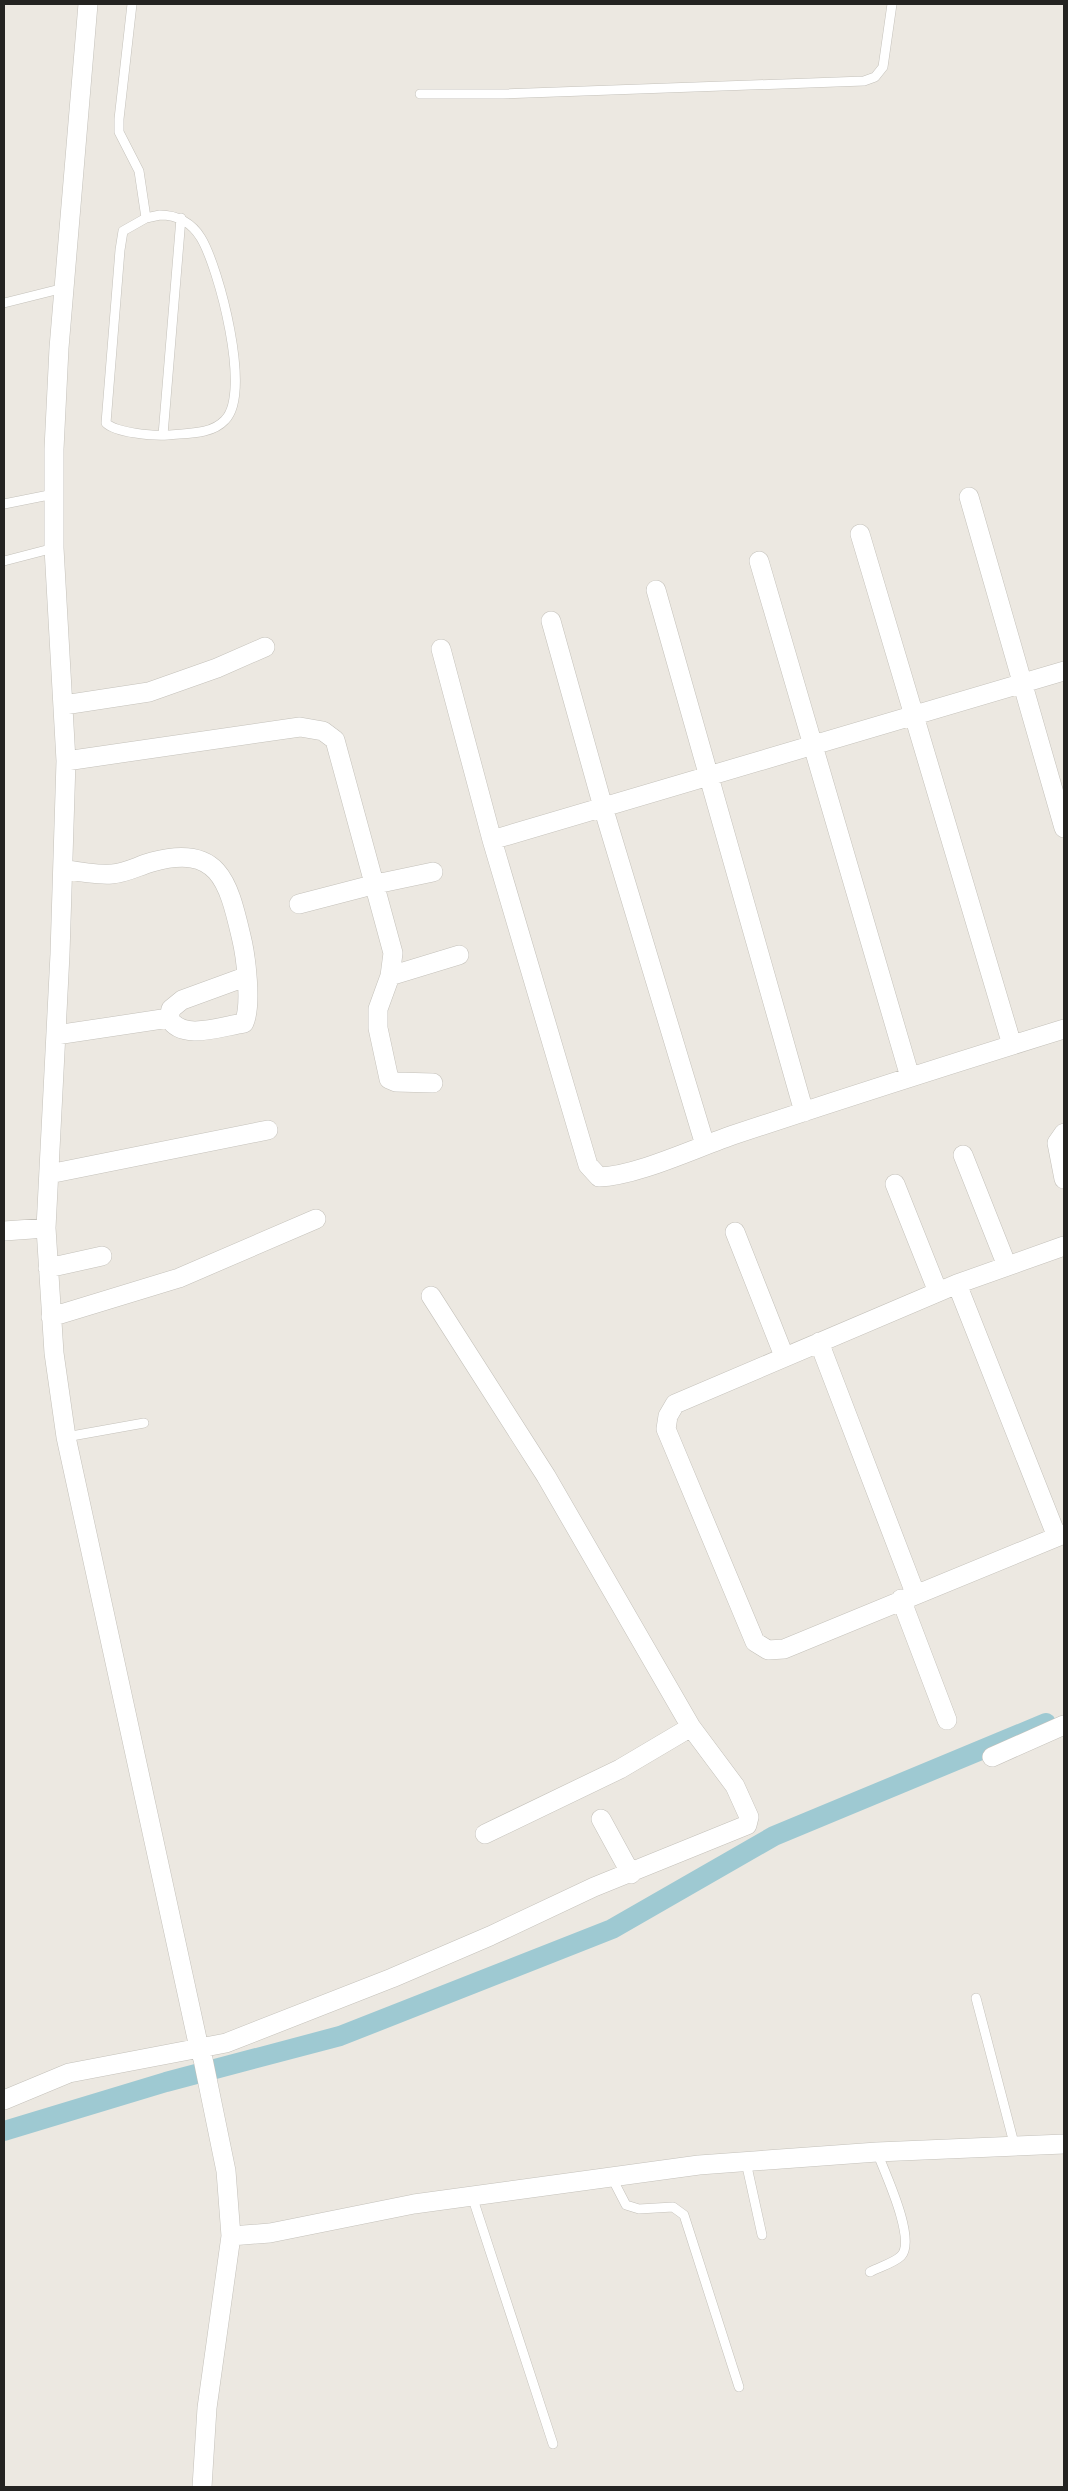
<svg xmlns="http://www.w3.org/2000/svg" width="1068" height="2491" font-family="'Fira Sans',sans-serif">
  <rect width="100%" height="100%" fill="#ece8e1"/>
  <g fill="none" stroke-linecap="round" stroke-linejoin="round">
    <!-- canal -->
    <path stroke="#9ec9d2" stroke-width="20" d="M4,2131L166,2082L340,2036L612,1929L774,1836L1046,1723"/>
    <defs>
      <path id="lane" d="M132,4L119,119V132L139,171L146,218
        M420,94H503L864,81L875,77L883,67L892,4
        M160,215C177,215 192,223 201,238C219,268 252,393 225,420C211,435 187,433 168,435C154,436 116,433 106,423L120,250L123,231L146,218Z
        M4,303L64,288
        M163,435L181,218
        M4,504L54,494
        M4,561L54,548
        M66,1437L144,1423
        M976,1998L1015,2147
        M746,2162L762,2235
        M612,2178L626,2205L639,2209L673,2207L684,2215L739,2387
        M472,2196L553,2444
        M870,2272C879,2267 894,2263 901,2256C917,2240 884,2171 877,2152"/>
      <path id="street" d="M88,4L59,348L54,449V548L66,761L60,954L46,1228L54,1353L66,1437L199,2048L203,2059L226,2171L231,2236L207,2408L202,2487
        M969,497L1064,828
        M860,534L1012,1045
        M759,561L910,1077
        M656,590L804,1112
        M551,621L603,807L705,1145
        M441,649L492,840L588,1165L599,1177C637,1176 697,1147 736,1134C845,1098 954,1063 1064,1029
        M64,705L149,692L217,668L265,647
        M66,761L300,727L323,731L335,740L393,953L390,976L378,1009V1028L389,1079L396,1082L433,1083
        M492,840L1064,671
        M299,904L376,884L433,872
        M390,976L459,955
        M169,1018L171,1009L182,1000L245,977
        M56,1035L169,1018C182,1042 222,1026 244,1023C252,1005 246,956 241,936C228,880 218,844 152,862C138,866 126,873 112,874C96,875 79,872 63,869
        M1064,1133L1057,1143L1064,1179
        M963,1155L1007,1266
        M49,1174L268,1130
        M895,1184L938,1292
        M4,1231L46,1228
        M735,1232L784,1356
        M1064,1246L957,1284L675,1404L668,1416L666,1429L755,1642L768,1650L784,1649L1064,1534
        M48,1268L102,1256
        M957,1284L1057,1537
        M51,1317L179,1278L316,1219
        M819,1342L915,1593
        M901,1599L947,1720
        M992,1757L1064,1725
        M601,1819L631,1874
        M485,1834L620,1769L691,1727
        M4,2100L69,2073L226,2043L392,1978L490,1936L594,1887L747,1825L749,1817L735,1786L691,1727L546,1476L431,1296
        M231,2236L270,2233L414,2204L699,2165L877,2152L1064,2144"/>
    </defs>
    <!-- lane casing -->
    <use href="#lane" stroke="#c4c1ba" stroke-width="10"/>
    <!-- street casing -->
    <use href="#street" stroke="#c4c1ba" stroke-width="20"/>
    <!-- lane -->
    <use href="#lane" stroke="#fff" stroke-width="9"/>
    <!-- street -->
    <use href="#street" stroke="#fff" stroke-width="19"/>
  </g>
  <!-- border -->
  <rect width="1068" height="2491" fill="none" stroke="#242321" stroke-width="10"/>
</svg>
